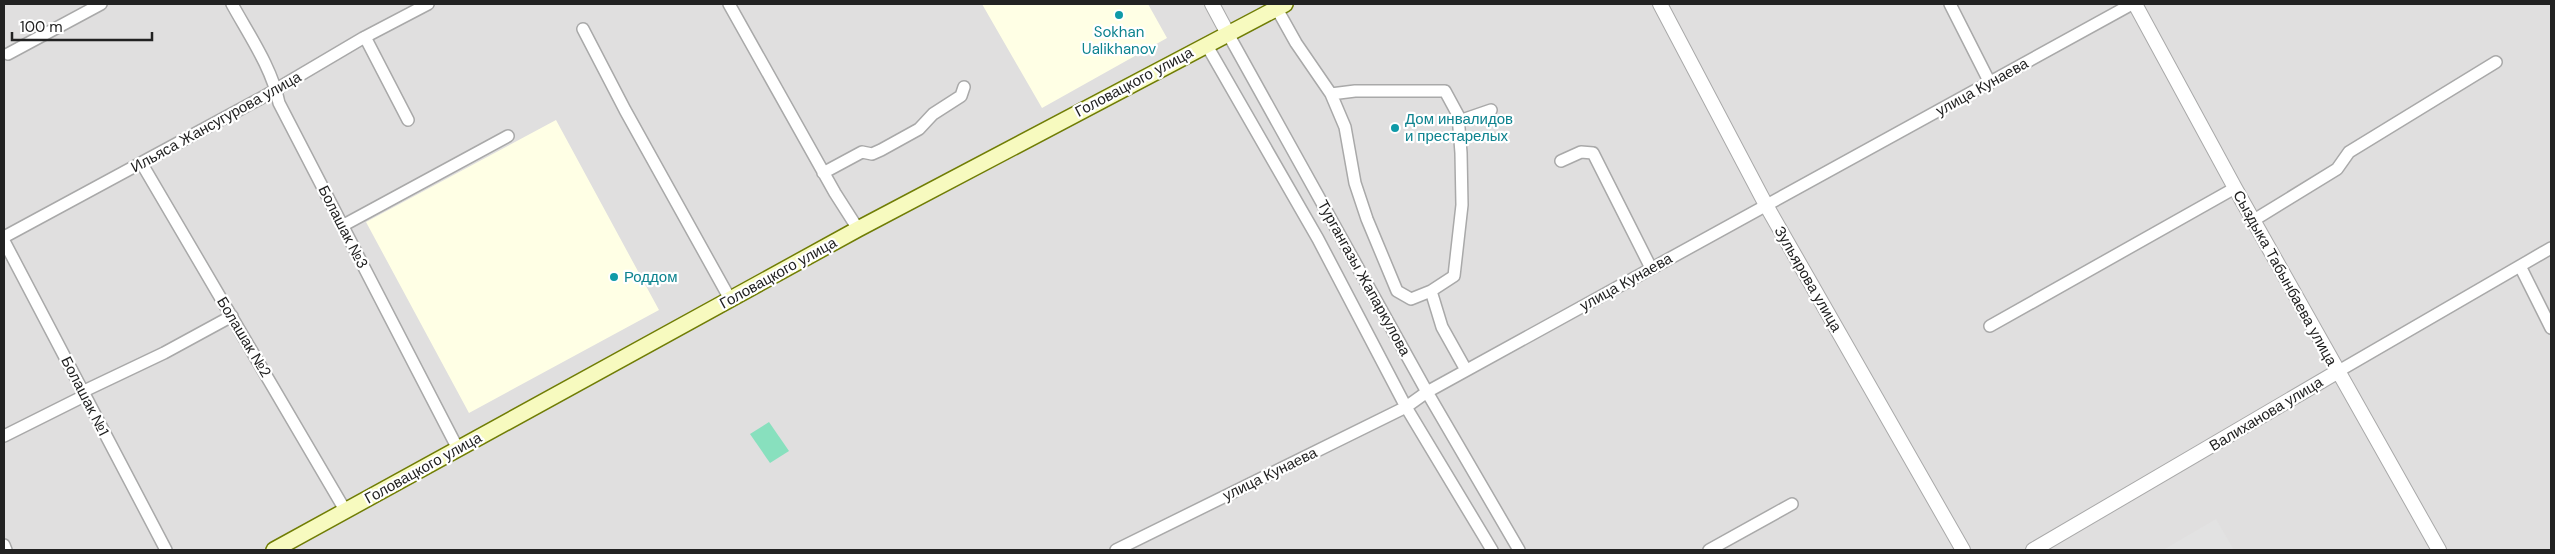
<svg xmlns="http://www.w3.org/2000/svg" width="2555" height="554" font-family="'DM Sans',sans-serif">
  <rect width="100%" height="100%" fill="#f2efe9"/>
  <!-- residential -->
  <path fill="#e0dfdf" d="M4,4H2551V550H4Z"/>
  <!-- education -->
  <path fill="#ffffe5" d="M982,4H1148L1167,38L1042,108Z
    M556,120L659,310L469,413L366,222Z"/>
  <!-- pitch -->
  <path fill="#88e0be" d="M769,422L789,451L770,463L750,434Z"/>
  <!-- parking -->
  <path fill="#e2e2e2" d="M2216,519L2234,550H2163Z"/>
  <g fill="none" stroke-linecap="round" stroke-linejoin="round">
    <defs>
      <path id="minor" d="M232,4C249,35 272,68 279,103L458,449
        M729,4L835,193L858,229
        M1950,4L1990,83
        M1277,9L1296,43L1331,94L1345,127L1355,183L1367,219L1397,291L1411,299L1431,291L1442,327L1466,370
        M583,29L625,110L730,299
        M1227,32L1427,392L1519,550
        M365,37L408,120
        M1206,44L1318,239L1406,407L1492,550
        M8,54L101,4
        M1331,94L1355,91H1445L1458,115L1461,153L1462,205L1454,276L1431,291
        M1459,121L1491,110
        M1561,161L1581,152L1593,153L1651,268
        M142,164L345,510
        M823,173L862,152L872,154L881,150L919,129L933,114L961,96L964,87
        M2254,220L2337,169L2349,152L2496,62
        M342,226L508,136
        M4,237L263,97L363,38L428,4
        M4,241L166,550
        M2520,266L2551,328
        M1990,326L2235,188
        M2337,372L2551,248
        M82,392L164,353L232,316
        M4,436L84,396
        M4,545L6,550
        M1116,550L1406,407L1427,392L2132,4
        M1709,550L1792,504"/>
      <path id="tertiary" d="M1212,4L1227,32
        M1660,4L1766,205L1963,550
        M2135,4L2235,188L2439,550
        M2033,550L2337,372"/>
      <path id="secondary" d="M274,550L858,229L1285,4"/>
    </defs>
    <!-- minor casing -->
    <use href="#minor" stroke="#a9a9a9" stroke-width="14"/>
    <!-- tertiary casing -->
    <use href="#tertiary" stroke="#a9a9a9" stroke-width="16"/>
    <!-- secondary casing -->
    <use href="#secondary" stroke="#707d05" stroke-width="18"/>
    <!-- minor -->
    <use href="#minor" stroke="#fff" stroke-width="11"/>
    <!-- tertiary -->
    <use href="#tertiary" stroke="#fff" stroke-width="14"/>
    <!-- secondary -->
    <use href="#secondary" stroke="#f7fabf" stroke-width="15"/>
  </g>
  <!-- markers -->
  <g fill="#0f9aa8" stroke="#fff" stroke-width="2">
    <circle cx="1119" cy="15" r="5"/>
    <circle cx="1395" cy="128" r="5"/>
    <circle cx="614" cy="277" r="5"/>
  </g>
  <g text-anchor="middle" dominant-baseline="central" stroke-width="4.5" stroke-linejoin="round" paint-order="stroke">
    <!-- culture labels -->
    <g font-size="15" fill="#0d838f" stroke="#fff" text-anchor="start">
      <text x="1119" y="32" text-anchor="middle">Sokhan<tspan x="1119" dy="17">Ualikhanov</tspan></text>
      <text x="1405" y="119">Дом инвалидов<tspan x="1405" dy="17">и престарелых</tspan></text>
      <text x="624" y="277">Роддом</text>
    </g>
    <!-- street labels -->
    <g font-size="15" fill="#222" stroke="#fff">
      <text transform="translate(1134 82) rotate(-28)">Головацкого улица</text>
      <text transform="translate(1982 87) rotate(-29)">улица Кунаева</text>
      <text transform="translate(216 122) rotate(-29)">Ильяса Жансугурова улица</text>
      <text transform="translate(343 227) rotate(63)">Болашак №3</text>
      <text transform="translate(778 273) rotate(-29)">Головацкого улица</text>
      <text transform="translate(1364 278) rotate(61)">Тургангазы Жапаркулова</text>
      <text transform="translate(2285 278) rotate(61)">Сыздыка Табынбаева улица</text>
      <text transform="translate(1808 279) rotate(60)">Зульярова улица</text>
      <text transform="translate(1626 282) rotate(-29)">улица Кунаева</text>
      <text transform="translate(244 337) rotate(59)">Болашак №2</text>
      <text transform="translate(85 396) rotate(63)">Болашак №1</text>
      <text transform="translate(2266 414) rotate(-31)">Валиханова улица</text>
      <text transform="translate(423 468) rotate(-29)">Головацкого улица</text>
      <text transform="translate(1270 474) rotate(-26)">улица Кунаева</text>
    </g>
  </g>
  <!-- border -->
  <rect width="2555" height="554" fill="none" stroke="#222222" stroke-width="10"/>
  <!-- scale -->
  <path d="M12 32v8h140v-8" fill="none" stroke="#222222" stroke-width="2.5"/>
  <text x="20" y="32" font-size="15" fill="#222222" stroke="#ffffff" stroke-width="4" paint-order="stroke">100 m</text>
</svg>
